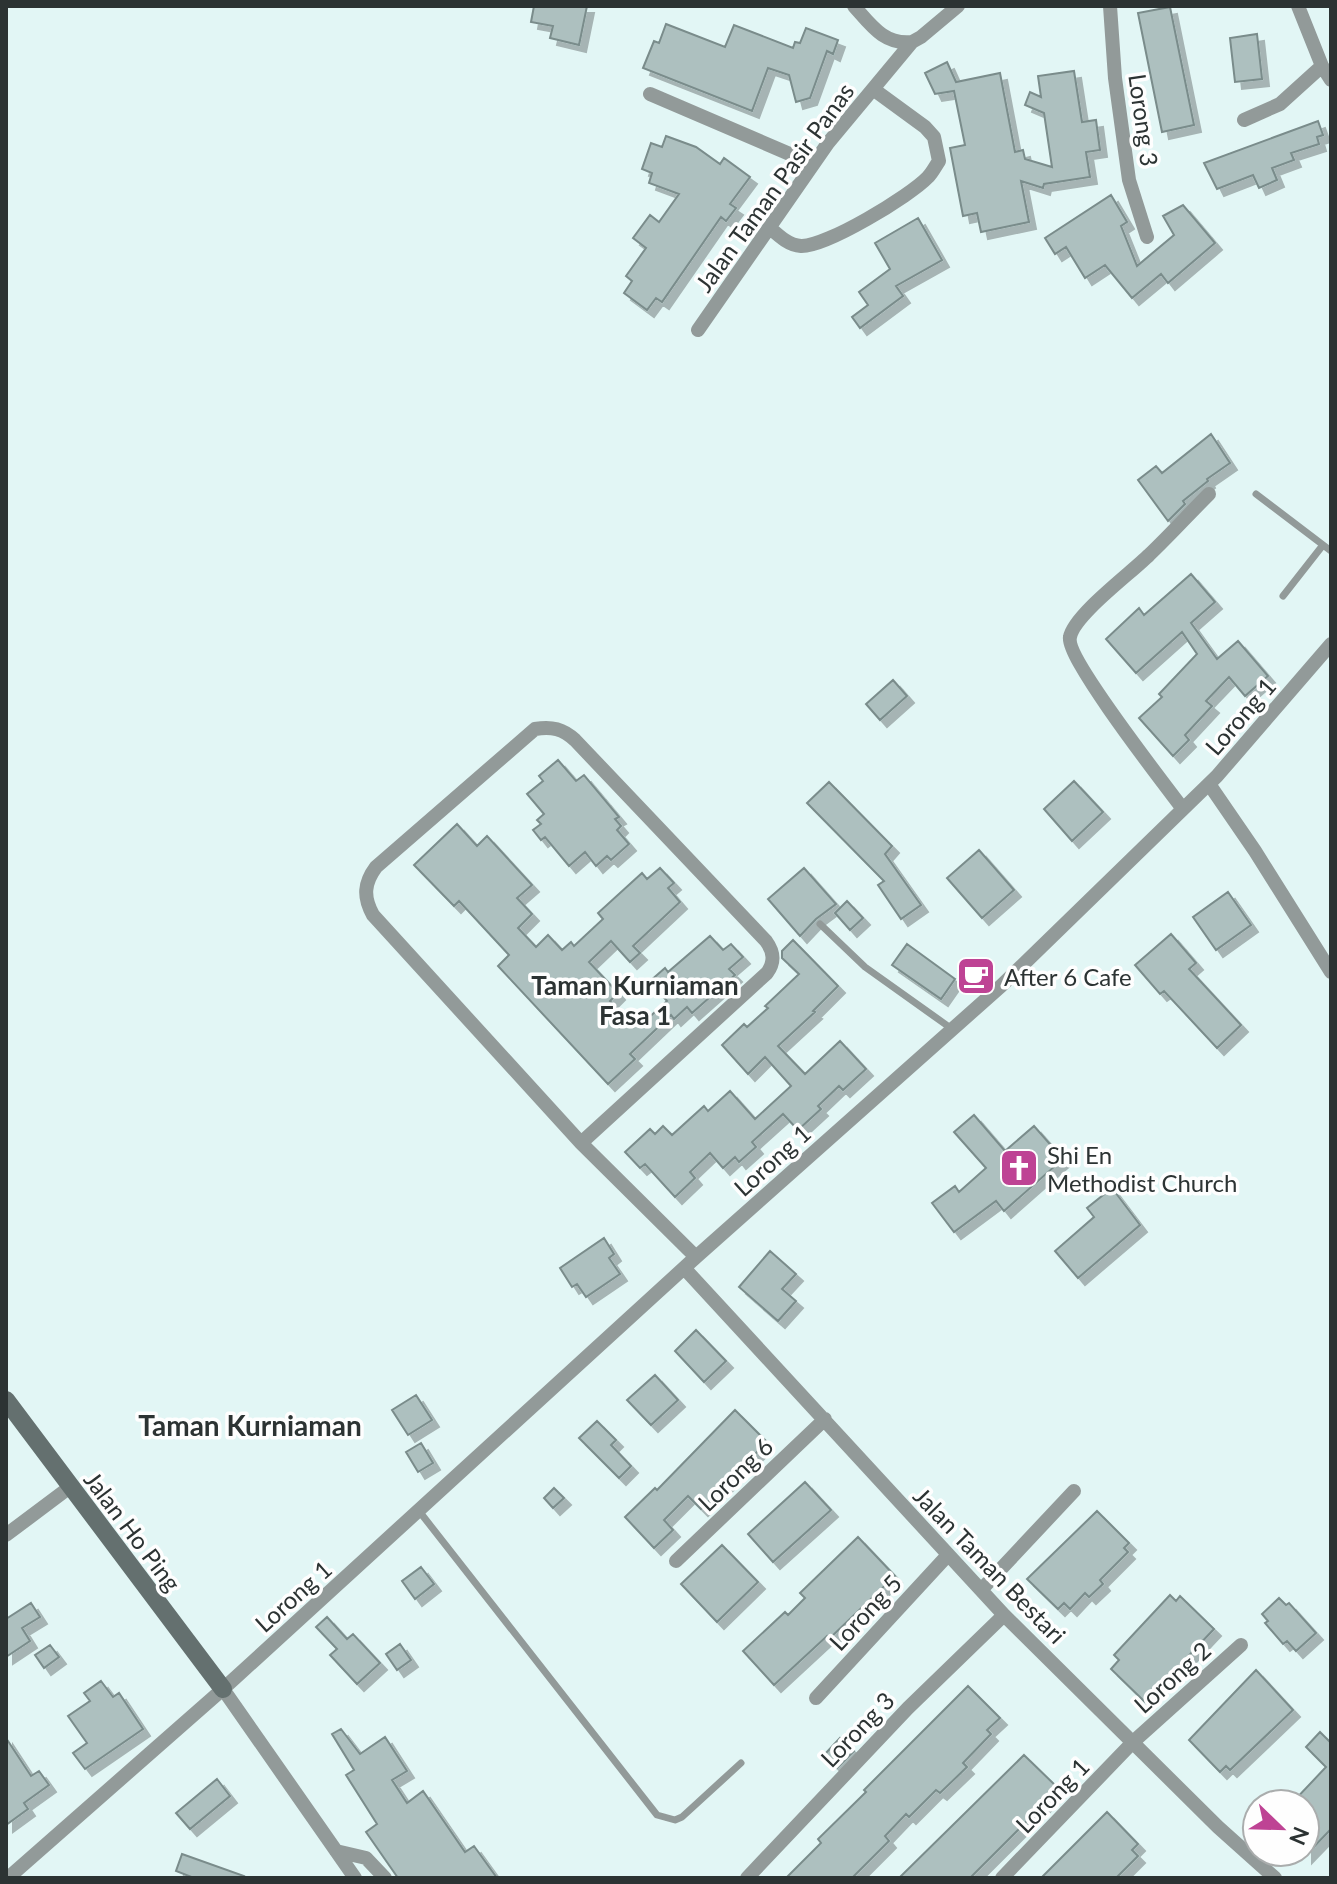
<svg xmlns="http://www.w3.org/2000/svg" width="1337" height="1884" font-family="Lato,sans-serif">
  <defs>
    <filter id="shadow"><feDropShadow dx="7" dy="7" stdDeviation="0" flood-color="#0004"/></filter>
  </defs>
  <rect width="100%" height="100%" fill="#e2f6f5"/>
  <!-- building -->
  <path fill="#adc0bf" stroke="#7a8c8b" stroke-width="2" filter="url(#shadow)" d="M534,6H587L579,45L550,38L553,26L531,22Z
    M1170,7L1194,125L1162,132L1138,13Z
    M666,24L725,47L734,25L793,48L795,42L800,43L806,28L838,40L833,54L827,51L810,98L796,102L789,75L768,68L752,111L643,68L654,41L659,43Z
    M1257,34L1262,79L1235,82L1230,38Z
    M947,62L956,82L1000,73L1015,152L1023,150L1025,159L1052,167L1044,113L1025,105L1030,92L1041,97L1038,76L1074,71L1082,122L1096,120L1100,150L1086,152L1090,177L1044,184L1043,188L1021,181L1029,222L981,232L977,213L963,216L950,148L965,145L954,91L935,94L925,73Z
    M1318,121L1323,135L1317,137L1319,144L1291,153L1294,160L1272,168L1277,180L1259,188L1253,175L1217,189L1204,163Z
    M666,136L696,147L720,164L724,158L750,177L730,204L736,208L726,221L721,217L662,302L656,298L647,310L624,293L632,281L626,276L646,248L633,238L650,215L659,222L679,194L649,183L652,173L642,169L651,143L662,147Z
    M1111,195L1127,222L1121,226L1137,266L1174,235L1163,216L1183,205L1215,243L1168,283L1161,274L1132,298L1105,265L1085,278L1066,247L1055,254L1045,238Z
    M918,218L942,260L896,286L903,296L860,328L852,317L868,305L859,292L890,269L875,243Z
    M1211,434L1230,463L1207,479L1208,481L1183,501L1185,504L1168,521L1138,480L1156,466L1162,473Z
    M1191,574L1215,602L1191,623L1217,659L1238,641L1268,676L1245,696L1229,677L1206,701L1212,706L1185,735L1189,740L1173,756L1139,718L1162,697L1159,694L1197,654L1182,632L1136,673L1106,639L1139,608L1144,615Z
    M893,680L907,696L880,720L866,704Z
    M558,760L576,781L584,775L619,817L615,819L621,826L617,830L629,844L611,860L607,856L596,866L585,852L569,866L545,837L541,840L533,830L541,824L537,820L544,814L527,794L543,781L539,776Z
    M1074,781L1103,812L1072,841L1044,809Z
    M829,782L892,846L885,854L921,905L901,919L878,885L884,881L807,803Z
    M457,824L477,846L487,836L532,885L517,898L532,914L518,928L536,947L548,935L562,950L571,942L574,946L603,919L598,913L642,873L647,879L660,868L674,883L668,888L680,902L633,946L640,953L630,962L611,941L589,962L618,993L610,1001L634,1027L642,1020L644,1022L667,1001L650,981L665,968L668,972L710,936L723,950L731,944L743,957L729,969L735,975L692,1013L687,1007L674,1019L671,1015L630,1054L635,1059L608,1084L498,966L509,955L459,901L454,906L414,865Z
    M979,850L1014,890L982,918L947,878Z
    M804,868L836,904L816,919L800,936L768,899Z
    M1228,892L1251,925L1216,950L1193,917Z
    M847,901L863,918L850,930L835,913Z
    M1171,934L1196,963L1189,969L1241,1025L1217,1048L1164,991L1160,994L1135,965Z
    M793,940L838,986L813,1011L815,1012L778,1046L805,1074L840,1041L866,1069L843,1090L839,1086L818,1106L821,1109L798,1130L783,1114L752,1142L756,1147L739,1162L735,1157L723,1168L710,1153L690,1172L695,1178L675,1197L645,1164L640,1168L625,1152L650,1129L655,1134L663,1126L672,1135L704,1106L708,1111L730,1091L755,1119L791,1086L765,1057L748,1074L722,1045L744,1024L747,1027L768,1008L765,1006L799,974L782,958V951Z
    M907,944L955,979L941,999L892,965Z
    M974,1115L1005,1151L1034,1126L1063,1159L1004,1211L996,1201L954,1232L932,1203L955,1186L959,1192L986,1168L954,1132Z
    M1112,1188L1140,1225L1078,1278L1055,1251L1094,1217L1087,1208Z
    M604,1238L614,1254L609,1258L620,1274L586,1297L577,1284L572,1287L560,1268Z
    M770,1251L796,1274L782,1289L796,1301L778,1321L739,1287Z
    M696,1330L726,1361L704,1382L675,1351Z
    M655,1375L678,1400L651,1425L627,1400Z
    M416,1395L432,1420L408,1435L392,1410Z
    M735,1410L767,1442L701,1509L688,1496L664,1520L673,1530L654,1548L625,1517L655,1488L657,1490Z
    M597,1421L616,1440L611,1445L631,1466L619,1478L579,1438Z
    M421,1443L433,1463L418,1472L406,1452Z
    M805,1482L831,1510L773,1562L748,1534Z
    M554,1488L564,1498L553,1508L544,1498Z
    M1097,1511L1129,1543L1124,1548L1128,1552L1100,1580L1103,1584L1089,1597L1085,1593L1070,1609L1064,1603L1058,1609L1027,1579Z
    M858,1537L895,1576L829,1639L827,1636L774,1685L743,1651L785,1612L788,1615L805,1598L800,1593Z
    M722,1545L758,1582L717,1622L681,1584Z
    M421,1567L434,1584L415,1599L402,1581Z
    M1170,1595L1176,1601L1180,1596L1214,1629L1145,1702L1111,1669L1119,1660L1114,1655Z
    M1279,1598L1286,1605L1289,1603L1316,1633L1296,1651L1287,1641L1283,1644L1265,1623L1268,1621L1262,1614Z
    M31,1603L40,1617L22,1628L30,1641L6,1657V1619Z
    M327,1617L347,1639L353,1634L380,1663L357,1684L330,1655L337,1649L316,1627Z
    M400,1644L411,1660L397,1670L386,1654Z
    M50,1645L59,1657L44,1668L35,1655Z
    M1256,1670L1293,1710L1230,1770L1226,1766L1220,1772L1189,1740Z
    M101,1681L113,1697L119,1693L143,1729L85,1769L73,1753L87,1743L68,1716L90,1701L84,1693Z
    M968,1686L1000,1718L987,1730L991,1734L963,1763L967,1767L940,1793L936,1790L909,1817L906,1814L885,1836L889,1841L852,1878H786L821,1843L818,1839L866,1792L864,1790Z
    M341,1729L360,1754L385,1737L407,1771L392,1780L407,1803L423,1791L465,1852L474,1846L497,1878H398L366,1832L377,1824L346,1775L354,1770L332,1734Z
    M1320,1732L1331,1743V1829L1305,1856V1804H1291L1326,1767L1306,1747Z
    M6,1738L31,1776L39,1771L49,1785L24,1803L28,1809L6,1825Z
    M840,1738L854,1751L837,1768L824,1755Z
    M1024,1755L1059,1789L970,1878H899Z
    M217,1779L230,1796L190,1829L176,1813Z
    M1107,1812L1138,1844L1132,1850L1138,1856L1116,1878H1041Z
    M182,1854L244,1876L243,1878H194L176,1871Z"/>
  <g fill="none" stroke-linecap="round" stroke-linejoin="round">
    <!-- lane -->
    <path stroke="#929a99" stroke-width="7" d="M1256,494L1331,551
      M1283,596L1323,545
      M820,924L865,967L952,1029
      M419,1511L657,1815L675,1820L682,1817L741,1763"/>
    <!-- street -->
    <path stroke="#929a99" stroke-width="14" d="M854,6C871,25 884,45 912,42
      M1110,6L1115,78L1129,180L1147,237
      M1298,6L1322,66L1331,80
      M650,94L813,164
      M1244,120L1280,104L1322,66
      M769,227C778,235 788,245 801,246C826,247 910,196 928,177C932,173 935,167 939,161L934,137L925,127L873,89
      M698,330L828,143L912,42L921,37L958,6
      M1209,784L1255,851L1331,972
      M1183,809C1165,785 1065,657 1070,637C1074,615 1131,573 1149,555C1170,535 1189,514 1209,494
      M581,1143L767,973C775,962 774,952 766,941L575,740C563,729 552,726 535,729L376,867C364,883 363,897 373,915L581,1143L696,1257
      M685,1269L1004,1615L1218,1827L1275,1878
      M6,1535L70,1487
      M676,1561L825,1419
      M982,1589L1074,1491
      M223,1689L355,1878
      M816,1698L947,1556
      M336,1851L366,1858L385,1878
      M8,1878L223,1689L696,1257L1001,986L1217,776L1331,644
      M747,1878L908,1708L1004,1615
      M1002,1878L1133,1742L1241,1645"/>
    <!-- secondary -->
    <path stroke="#64706f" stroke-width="18" d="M6,1400L223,1689"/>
  </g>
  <!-- icons -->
  <defs>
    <symbol id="cafe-square" viewBox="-11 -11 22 22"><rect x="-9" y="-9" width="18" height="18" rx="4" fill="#be4394" stroke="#fefefe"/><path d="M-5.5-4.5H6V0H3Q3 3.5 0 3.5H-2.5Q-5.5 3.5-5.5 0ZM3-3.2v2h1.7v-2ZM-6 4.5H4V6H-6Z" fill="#fff"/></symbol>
    <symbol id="church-square" viewBox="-11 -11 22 22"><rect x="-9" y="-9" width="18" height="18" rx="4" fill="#be4394" stroke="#fefefe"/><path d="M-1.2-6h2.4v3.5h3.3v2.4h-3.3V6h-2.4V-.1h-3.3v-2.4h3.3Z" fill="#fff"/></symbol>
  </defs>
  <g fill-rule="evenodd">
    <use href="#cafe-square" x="954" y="954" width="44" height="44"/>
    <use href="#church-square" x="997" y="1146" width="44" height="44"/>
  </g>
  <g text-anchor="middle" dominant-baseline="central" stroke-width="7" stroke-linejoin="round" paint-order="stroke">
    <!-- street labels -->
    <g font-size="24" fill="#2c3333" stroke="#fefefe">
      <text transform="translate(1144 120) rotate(82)">Lorong 3</text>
      <text transform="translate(774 187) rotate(-54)">Jalan Taman Pasir Panas</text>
      <text transform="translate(1240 716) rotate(-49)">Lorong 1</text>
      <text transform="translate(772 1160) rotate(-42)">Lorong 1</text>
      <text transform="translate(735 1474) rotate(-44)">Lorong 6</text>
      <text transform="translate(133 1531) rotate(53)">Jalan Ho Ping</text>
      <text transform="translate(990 1565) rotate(46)">Jalan Taman Bestari</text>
      <text transform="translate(293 1596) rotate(-42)">Lorong 1</text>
      <text transform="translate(865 1612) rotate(-47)">Lorong 5</text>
      <text transform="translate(1172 1677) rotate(-42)">Lorong 2</text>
      <text transform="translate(857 1729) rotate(-46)">Lorong 3</text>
      <text transform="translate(1052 1795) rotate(-46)">Lorong 1</text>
    </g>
    <!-- poi labels -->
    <g font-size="24" fill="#2c3333" stroke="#fefefe" text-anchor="start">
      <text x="1004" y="976">After 6 Cafe</text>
      <text x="1047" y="1154">Shi En<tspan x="1047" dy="28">Methodist Church</tspan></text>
    </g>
    <!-- neighbourhood labels -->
    <g font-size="26" font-weight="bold" fill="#2c3333" stroke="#fefefe">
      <text x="635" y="985">Taman Kurniaman<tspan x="635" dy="30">Fasa 1</tspan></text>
    </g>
    <!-- quarter labels -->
    <g font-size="28" font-weight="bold" fill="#2c3333" stroke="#fefefe">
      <text x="250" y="1425">Taman Kurniaman</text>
    </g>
  </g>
  <!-- border -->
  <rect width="1337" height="1884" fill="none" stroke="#2c3333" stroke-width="16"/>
  <!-- north arrow -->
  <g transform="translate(1281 1828) rotate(113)"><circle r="38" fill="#fefefe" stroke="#aaadad" stroke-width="2"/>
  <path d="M0-6L14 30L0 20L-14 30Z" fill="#be4394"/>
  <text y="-12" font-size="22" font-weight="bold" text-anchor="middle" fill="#2c3333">N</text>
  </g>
</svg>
